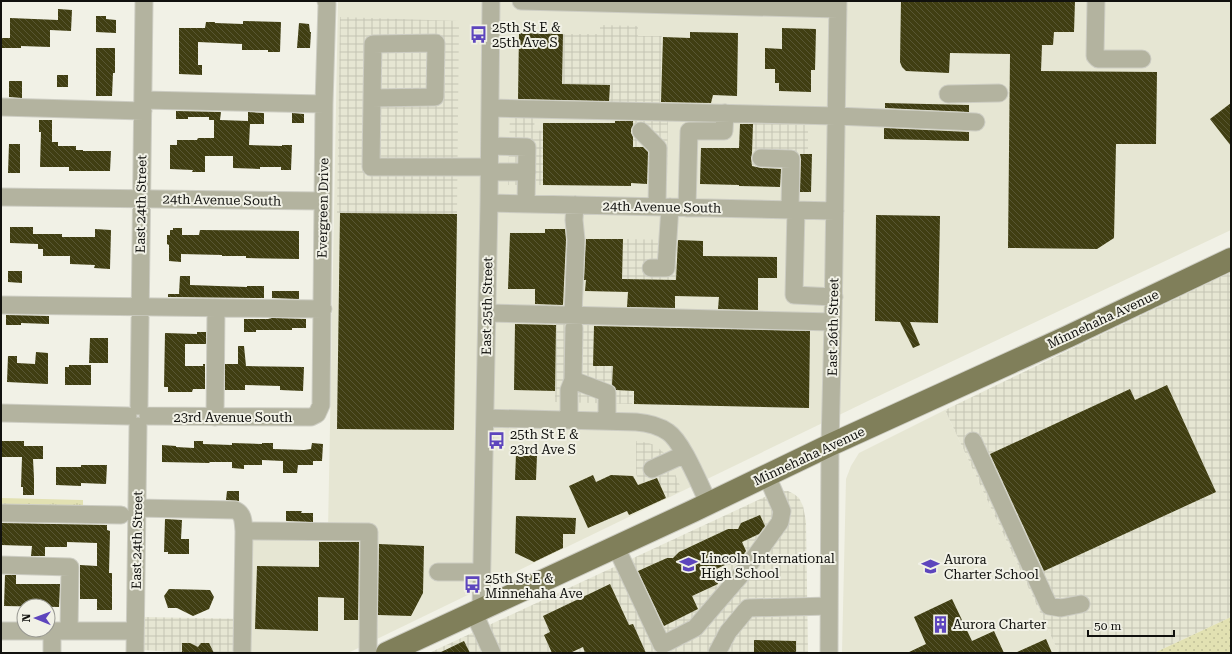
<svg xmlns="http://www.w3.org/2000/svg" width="1232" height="654" font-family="'Roboto Serif',serif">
  <defs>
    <pattern id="industrial-grid" width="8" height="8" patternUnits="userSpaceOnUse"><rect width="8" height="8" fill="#e6e6d3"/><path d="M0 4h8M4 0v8" fill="none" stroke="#c4c4b4"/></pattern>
    <pattern id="grass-tufts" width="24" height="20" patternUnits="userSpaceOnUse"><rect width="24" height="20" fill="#e2e1b2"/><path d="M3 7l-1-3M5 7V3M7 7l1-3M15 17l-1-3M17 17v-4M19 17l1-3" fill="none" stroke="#c1c098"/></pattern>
    <pattern id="park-dots" width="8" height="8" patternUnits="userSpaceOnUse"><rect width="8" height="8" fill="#e2e1b2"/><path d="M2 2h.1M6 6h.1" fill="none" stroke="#c1c098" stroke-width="1.8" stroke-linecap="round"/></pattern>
    <pattern id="building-back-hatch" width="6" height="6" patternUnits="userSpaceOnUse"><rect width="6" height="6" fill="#403e12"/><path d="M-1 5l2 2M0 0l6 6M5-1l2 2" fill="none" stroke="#585633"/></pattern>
  </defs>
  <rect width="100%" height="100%" fill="#f1f1e6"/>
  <!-- built -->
  <path fill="#e6e6d3" d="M338,1H1231V230L868,401L348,653H249V533L328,531Z
    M945,410L1059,653H842L846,479L851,466L859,453Z"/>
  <!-- industrial -->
  <path fill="url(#industrial-grid)" d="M340,17L459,21L457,214L337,213Z
    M600,25L638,26V36H662L660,106L609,104L610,85L562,84L563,34H600Z
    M510,115L535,116L534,130L543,131V185H508Z
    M633,118L668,120L667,182L647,180L648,147H633Z
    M753,123L808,125V154H797L796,187H781V166H752Z
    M623,239L676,240V280L622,279Z
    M1231,272V617L1154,653H1059L945,410Z
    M556,322L594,323L593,366H613L612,390L633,391L632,404L555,402Z
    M636,441L649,443L656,446L662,451L667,456L682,490L666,498L656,477L640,484L636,474Z
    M780,491H788L794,494L799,498L803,506L806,521L808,653H429L769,495Z
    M142,617L249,619V653H177L176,652L142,650Z"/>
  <!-- grass -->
  <path fill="url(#grass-tufts)" d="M1,498L83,500V512L1,511Z"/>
  <!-- park -->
  <path fill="url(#park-dots)" d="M1231,617V653H1154Z"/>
  <!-- building -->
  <path fill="url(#building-back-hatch)" d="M901,1L1011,2V1H1075L1074,32H1054L1053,45H1042L1041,71L1157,72L1156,144H1116L1114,238L1097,249L1008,248L1010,54L950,53L949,73L906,71L902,67L900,62Z
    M58,9L72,10L71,31L50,30V47L21,46V48H1V38H10V18L58,20Z
    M96,16H106V19L116,20V33L96,32Z
    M243,21L281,22L280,52H268V50H242V44L198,42V65H202V75L179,74V28H205L206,22H215V23L243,24Z
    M299,23L309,24L310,32H311L310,48H297Z
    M782,28L816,29L815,70H811V92L779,91V83H775V69H765V48L782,49Z
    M690,32L738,33L737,96L713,95L711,103L661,102L663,37L690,38Z
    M519,33L563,34L562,84L610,85L609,101L518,99Z
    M96,48H115V73H113L112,96H96Z
    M57,75H68V87H57Z
    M9,81H22V98L9,97Z
    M885,103L969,105V112L885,108Z
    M1231,103V146L1210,119Z
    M176,111L221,112L220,120L248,121V112L264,113V124H250L249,145L282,146V145H292L291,170H281V167H260V169L233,168V156H205V172H192L193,170L170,169V145H177V140H197L198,138H214V120H209V117H188V119H176Z
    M292,113L304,114V123H292Z
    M39,120H52V142H58V146H76V150H83V151H111L110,171H69V167H40L41,132H39Z
    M615,121H633V125L631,129V133L633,137V147H643L648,152L647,184L631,183V186L543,185V123H615Z
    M740,124H753L752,153L751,158L752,166L761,168L781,169L780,187L739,186V185L700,184L701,148H739Z
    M884,128L969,132V141L884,139Z
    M9,144H20V173H8Z
    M800,154H812L811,192H800L801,159Z
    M340,213L457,214L454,430L337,429Z
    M876,215L940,216L938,323L910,322L920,345L913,348L900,322L875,321Z
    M10,227H33V234H62V237H95V229L111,230L110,269L94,268L95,265L70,264V256H43V249H38V244L10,243Z
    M173,228H182V235H199L200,230L299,231V259L246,258V256H222V255L181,254V262L169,261V245L167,244V235H170V230H173Z
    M545,229H565L566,240L563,305L535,304V289H508L510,233H545Z
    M586,239H623L622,279L676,280L678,240L703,241V256L777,257V278H758V310L718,309L719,297L675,296V308L627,307L628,292L585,291L586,280H584Z
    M8,271H22V283L8,282Z
    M180,276H190V285L247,287V286H264V298L168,297V294H179Z
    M272,291H299V299L272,298Z
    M6,315L49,316V324L21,323V325H6Z
    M272,318L306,319V328H292V330H256V332H244V319H268Z
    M515,324L556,325L555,391L514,390Z
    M594,326L810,331L809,408L634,404V391L616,390L615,387L612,385L613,366H593Z
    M197,332H206V344H185V366H203V364H205V389H193L192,392H168V387H164L165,333L197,334Z
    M90,338H108V363H89Z
    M238,346H244L246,366L304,367L303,391L280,390V386L245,385V390H225V364H238Z
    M36,352L48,353V384L7,382L8,356H17V363L35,364Z
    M69,365H91V385H65V367H69Z
    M1167,385L1216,492L1044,571L990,454L1130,389L1135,400Z
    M1,441H24V446H43V459H33L34,478V495H23V487H21L22,457H1Z
    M194,441H203V444L232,445V443L262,444V443H273V449L304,450L311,449L312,443L323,444L322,461H313V465H298L297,473H283V461L262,460V465H244V469L232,468V462H210L209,463L162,462V445L176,446V447L194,448Z
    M516,454L537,455L536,480H515Z
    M81,465H107L106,484L81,483V486L56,485V467H81Z
    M593,475L596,482L611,475L633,476L638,485L657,478L666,498L629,515L627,511L588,528L569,486Z
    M227,491H239V501L226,500Z
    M286,511H302L301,513H313V522L286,521Z
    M760,515L765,526L759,534L742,542L746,551L742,557L712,571L718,584L692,596L698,609L664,626L638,571L667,558H673L679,552L728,529H738L741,523Z
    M516,516L576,518L575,534H563V548L534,562L515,553Z
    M165,519L182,520L181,539H189V554H168V552H164Z
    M1,523L107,525V530L110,531L109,573H112V610H97V599H80V565L97,566V543L67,542V547H45V556H31L32,546L1,545Z
    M319,542H359L358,620H344V598L318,597V631L255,629L257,566L319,567Z
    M379,544L424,546L423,593L411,616L378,615Z
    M5,575H16V584H60L59,607L4,606Z
    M610,584L629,625L633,624L646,653H585L583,647L570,653H552L544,635L550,632L543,616Z
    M169,589L210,590L214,597L209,609L193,616L177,608H168L164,596Z
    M952,599L972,641L994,631L1004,653H907L926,644L914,617Z
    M1046,639L1052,653H1015Z
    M754,640L796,641V653H754Z
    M464,641L470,653H439Z
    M182,643H190L198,647L201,643H209L214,653H182Z"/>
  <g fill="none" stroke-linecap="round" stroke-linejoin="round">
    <defs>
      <path id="minor" d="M521,1L838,9
        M1096,1L1095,56L1098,59H1142
        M948,94L999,93
        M372,98L373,44L436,43L435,97L372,98L371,167H489
        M143,100L324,104
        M1,107L143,111
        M490,108L836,116L976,122
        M641,131L658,148L657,207
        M490,146L527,147L526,204
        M761,158L791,159L790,210
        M489,172H527
        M1,197L323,201
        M489,203L835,211
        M687,208L689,131H724L725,113
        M796,210L794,295L834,297
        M651,268H666L670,207
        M1,305L323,309
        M487,313L833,322
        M573,315L576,240L574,220L575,205
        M573,380L607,393V421
        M139,406L144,2
        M1,413L128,416
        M148,416L311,417L317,414L321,405L324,104L327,4L326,1
        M215,417L216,308
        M485,418L636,422C648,423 658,425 668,432C683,442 700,486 709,504
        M569,420V390L573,380L574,328
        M973,441L1049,606L1061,608L1081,604
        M652,469L685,454
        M137,508L235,510C244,514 243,522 244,531
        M1,513L121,515
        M616,547L662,645L695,628L746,569L780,522L782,511L767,476
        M1,565L70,567L69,631
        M438,572H481
        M481,610L489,203L491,1
        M474,613L492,653
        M1,631H135
        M52,653V631
        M135,653L138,426
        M242,653L244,531L369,532L368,653
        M717,653L728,632L748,608L829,606
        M829,653L830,445L833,322L838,1"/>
      <path id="major" d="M387,653L693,511L830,445L1067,337L1231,259"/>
    </defs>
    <!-- minor casing -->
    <use href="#minor" stroke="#cdcdc3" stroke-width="19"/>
    <!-- major casing -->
    <use href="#major" stroke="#cdcdc3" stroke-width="24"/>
    <!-- minor -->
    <use href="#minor" stroke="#b3b39f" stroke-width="17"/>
    <!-- major -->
    <use href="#major" stroke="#807f5a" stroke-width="22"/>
  </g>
  <!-- icons -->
  <defs>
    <symbol id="bus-bare" viewBox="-9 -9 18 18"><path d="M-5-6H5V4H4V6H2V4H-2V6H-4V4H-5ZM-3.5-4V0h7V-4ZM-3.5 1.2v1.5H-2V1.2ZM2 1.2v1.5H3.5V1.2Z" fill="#5d45bd" stroke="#f1f1e6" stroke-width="2.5" paint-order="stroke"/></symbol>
    <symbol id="school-bare" viewBox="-9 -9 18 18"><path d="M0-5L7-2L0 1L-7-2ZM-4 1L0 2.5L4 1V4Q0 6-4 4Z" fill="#5d45bd" stroke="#f1f1e6" stroke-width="2.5" paint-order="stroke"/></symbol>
    <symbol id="building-bare" viewBox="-9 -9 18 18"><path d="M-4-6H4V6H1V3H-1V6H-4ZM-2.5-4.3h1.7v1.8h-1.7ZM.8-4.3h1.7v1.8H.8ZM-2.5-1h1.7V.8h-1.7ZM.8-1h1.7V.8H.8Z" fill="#5d45bd" stroke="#f1f1e6" stroke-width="2.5" paint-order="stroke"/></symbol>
  </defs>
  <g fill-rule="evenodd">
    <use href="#bus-bare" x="466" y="22" width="25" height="25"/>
    <use href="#bus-bare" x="484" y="428" width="25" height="25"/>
    <use href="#school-bare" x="676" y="552" width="25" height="25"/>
    <use href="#school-bare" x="918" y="554" width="25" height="25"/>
    <use href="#bus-bare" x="460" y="572" width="25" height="25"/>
    <use href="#building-bare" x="928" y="612" width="25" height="25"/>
  </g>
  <g text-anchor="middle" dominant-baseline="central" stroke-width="4" stroke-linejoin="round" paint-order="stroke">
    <!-- poi labels -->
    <g font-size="13" fill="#11110e" stroke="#f1f1e6" text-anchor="start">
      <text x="492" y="27">25th St E &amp;<tspan x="492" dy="15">25th Ave S</tspan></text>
      <text x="510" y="434">25th St E &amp;<tspan x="510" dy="15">23rd Ave S</tspan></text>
      <text x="701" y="558">Lincoln International<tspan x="701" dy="15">High School</tspan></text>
      <text x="944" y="559">Aurora<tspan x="944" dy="15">Charter School</tspan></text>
      <text x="485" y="578">25th St E &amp;<tspan x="485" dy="15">Minnehaha Ave</tspan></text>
      <text x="953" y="624">Aurora Charter</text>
    </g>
    <!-- street labels -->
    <g font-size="13" fill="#11110e" stroke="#f1f1e6">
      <text transform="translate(222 200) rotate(1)">24th Avenue South</text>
      <text transform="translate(141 204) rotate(-89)">East 24th Street</text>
      <text transform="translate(662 207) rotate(1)">24th Avenue South</text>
      <text transform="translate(323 208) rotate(-89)">Evergreen Drive</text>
      <text transform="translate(487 306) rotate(-89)">East 25th Street</text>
      <text transform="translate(1103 319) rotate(-25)">Minnehaha Avenue</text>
      <text transform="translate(833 327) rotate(-89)">East 26th Street</text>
      <text x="233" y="417">23rd Avenue South</text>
      <text transform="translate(809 456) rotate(-25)">Minnehaha Avenue</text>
      <text transform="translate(137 540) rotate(-89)">East 24th Street</text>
    </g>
  </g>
  <!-- border -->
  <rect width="1232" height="654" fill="none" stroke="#11110e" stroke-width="4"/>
  <!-- north arrow -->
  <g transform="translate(36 618) rotate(271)"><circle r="19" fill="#f1f1e6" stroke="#979790"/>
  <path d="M0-3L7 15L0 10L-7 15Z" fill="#5d45bd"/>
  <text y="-6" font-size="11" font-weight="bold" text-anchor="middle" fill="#11110e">N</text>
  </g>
  <!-- scale -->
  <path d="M1088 630v6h86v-6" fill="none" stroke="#11110e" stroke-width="2"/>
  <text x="1094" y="630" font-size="12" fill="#11110e" stroke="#f1f1e6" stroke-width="3" paint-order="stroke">50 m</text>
</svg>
